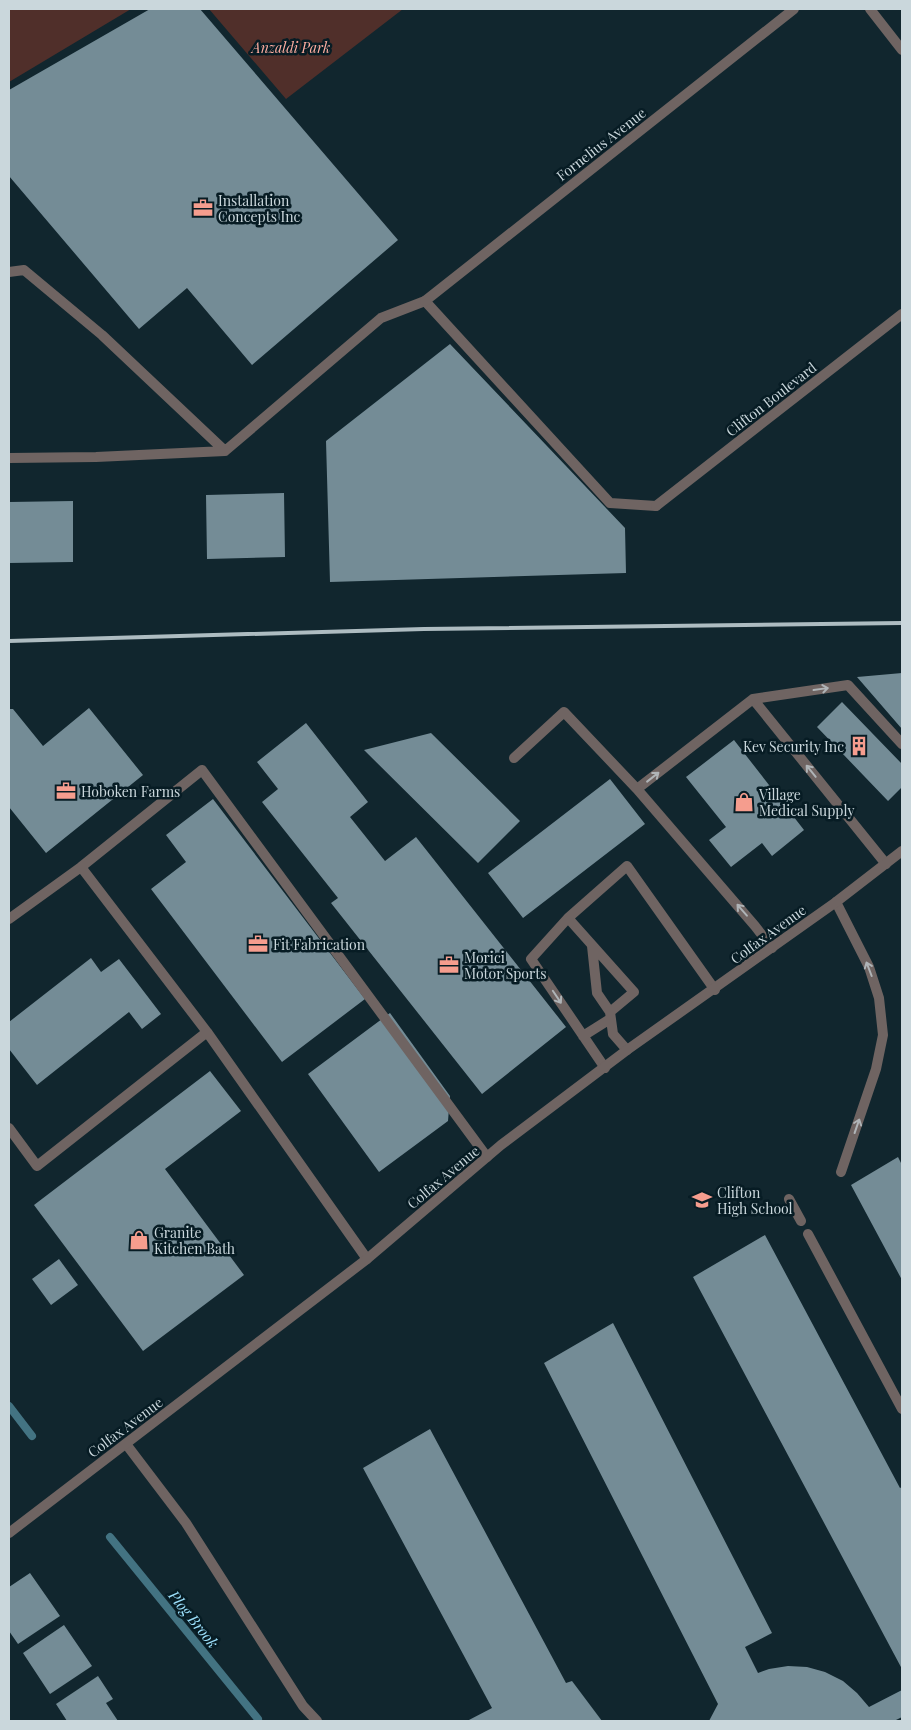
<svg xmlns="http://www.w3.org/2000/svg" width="911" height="1730" font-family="'Playfair Display',serif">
  <rect width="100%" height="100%" fill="#11262e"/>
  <!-- green -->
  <path fill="#502f2a" d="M9,9H131L9,82Z
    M209,9H403L286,99Z"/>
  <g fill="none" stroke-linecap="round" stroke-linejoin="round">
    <!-- stream -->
    <path stroke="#437382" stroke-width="8" d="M9,1406L32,1436
      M110,1537L258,1719"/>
  </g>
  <!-- building -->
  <path fill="#748c96" d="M150,9H200L398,240L252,365L187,288L139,329L9,176V90Z
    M450,344L625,528L626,573L330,582L326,441Z
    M284,493L285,557L207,559L206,495Z
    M73,501V562L9,563V502Z
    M902,673V729L857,677Z
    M842,702L902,764V787L888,801L817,727Z
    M89,708L143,775L46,853L9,807V709H13L43,746Z
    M306,723L368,802L350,817L385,861L416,837L566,1027L482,1094L331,903L338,898L262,802L278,789L257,762Z
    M431,733L520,821L478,863L364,750Z
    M734,740L804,830L772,856L762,843L731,867L709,840L726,827L686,777Z
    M610,779L645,824L523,918L488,873Z
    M213,799L365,999L282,1062L151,889L186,862L166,835Z
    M91,958L101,972L119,959L161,1014L142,1029L129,1012L37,1085L9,1049V1022Z
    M390,1013L450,1096L448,1121L379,1172L308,1074Z
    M210,1071L241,1111L165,1169L244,1275L143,1351L34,1205Z
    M898,1157L902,1165V1280L851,1185Z
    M765,1235L900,1488L902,1487V1669L693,1277Z
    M59,1259L78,1285L51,1305L32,1279Z
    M613,1323L772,1633L745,1647L758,1673L769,1669L788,1666L807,1667L825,1672L843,1681L857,1693L869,1707L902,1690V1717L894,1721H709L718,1704L544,1363Z
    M430,1429L566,1683L572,1681L602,1721H467L492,1708L363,1468Z
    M30,1573L60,1616L18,1644L9,1631V1587Z
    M64,1625L92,1666L50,1694L23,1653Z
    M98,1676L113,1699L106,1703L118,1721H67L56,1704Z"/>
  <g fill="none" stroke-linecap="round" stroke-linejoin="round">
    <!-- service -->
    <path stroke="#6f6462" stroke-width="10" d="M9,272L24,270L102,335L225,451
      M9,458L96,457L225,451L381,318L425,301L610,503L656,506
      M753,699L637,789L755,926L772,948
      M514,758L564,712L637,789
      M886,864L753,699L848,685L902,744
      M81,867L202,770L487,1157
      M836,902L869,967L879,998L883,1035L876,1069L841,1172
      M568,918L531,959L605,1068
      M9,919L81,867L207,1032L367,1259
      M592,946L597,993L610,1012L613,1034L627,1050
      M610,1012L634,992L568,918L627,866L715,990
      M583,1036L610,1019
      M9,1128L37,1166L207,1032
      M789,1199L801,1221
      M808,1234L902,1409
      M126,1444L186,1523L303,1706L317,1721"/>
    <!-- minor -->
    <path stroke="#6f6462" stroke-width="10" d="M870,9L902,50
      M425,301L794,9
      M656,506L902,314"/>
    <!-- tertiary -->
    <path stroke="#6f6462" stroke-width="10" d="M9,1533L367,1259L501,1145L627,1050L836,902L902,851"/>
    <!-- rail -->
    <path stroke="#aebcc1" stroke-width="4" d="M9,641L424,629L902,623"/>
  </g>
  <!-- one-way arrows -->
  <defs><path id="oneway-shaft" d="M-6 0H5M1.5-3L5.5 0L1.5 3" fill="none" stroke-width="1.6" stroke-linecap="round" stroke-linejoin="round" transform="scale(1.25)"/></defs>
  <g stroke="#afb4b7">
    <use href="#oneway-shaft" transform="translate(821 689) rotate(-8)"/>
    <use href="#oneway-shaft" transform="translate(811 771) rotate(-129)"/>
    <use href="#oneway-shaft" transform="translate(653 777) rotate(-38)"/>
    <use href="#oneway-shaft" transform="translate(742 910) rotate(-131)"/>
    <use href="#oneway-shaft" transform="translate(869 969) rotate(-111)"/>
    <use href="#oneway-shaft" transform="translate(557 997) rotate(56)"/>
    <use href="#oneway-shaft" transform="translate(857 1126) rotate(-71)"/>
  </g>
  <!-- icons -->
  <defs>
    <symbol id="office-bare" viewBox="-9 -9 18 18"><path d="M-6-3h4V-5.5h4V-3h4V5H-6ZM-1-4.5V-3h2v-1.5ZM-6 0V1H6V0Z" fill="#f59d8e" stroke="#071c24" stroke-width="2.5" paint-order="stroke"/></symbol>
    <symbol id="building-bare" viewBox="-9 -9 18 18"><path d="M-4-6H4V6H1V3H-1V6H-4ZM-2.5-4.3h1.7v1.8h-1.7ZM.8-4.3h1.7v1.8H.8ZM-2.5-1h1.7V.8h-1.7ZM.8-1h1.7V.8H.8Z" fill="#f59d8e" stroke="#071c24" stroke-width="2.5" paint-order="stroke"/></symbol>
    <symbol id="shop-bare" viewBox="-9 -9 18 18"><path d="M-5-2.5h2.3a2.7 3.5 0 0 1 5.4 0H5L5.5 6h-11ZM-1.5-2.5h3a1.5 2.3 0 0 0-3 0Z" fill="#f59d8e" stroke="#071c24" stroke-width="2.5" paint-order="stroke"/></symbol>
    <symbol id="school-bare" viewBox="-9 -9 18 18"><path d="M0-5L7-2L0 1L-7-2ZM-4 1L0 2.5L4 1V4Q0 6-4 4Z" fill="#f59d8e" stroke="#071c24" stroke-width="2.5" paint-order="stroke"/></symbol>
  </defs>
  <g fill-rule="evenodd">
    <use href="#office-bare" x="189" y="194" width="28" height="28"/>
    <use href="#building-bare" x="845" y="732" width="28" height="28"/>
    <use href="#office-bare" x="52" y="777" width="28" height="28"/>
    <use href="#shop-bare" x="730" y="788" width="28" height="28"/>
    <use href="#office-bare" x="244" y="930" width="28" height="28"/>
    <use href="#office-bare" x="435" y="951" width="28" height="28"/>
    <use href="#school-bare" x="688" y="1186" width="28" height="28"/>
    <use href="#shop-bare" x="125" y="1226" width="28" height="28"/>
  </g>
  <g text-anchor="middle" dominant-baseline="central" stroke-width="5" stroke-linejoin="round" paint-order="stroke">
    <!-- park labels -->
    <g font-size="14" font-style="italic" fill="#ffaea1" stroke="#071c24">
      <text x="291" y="47">Anzaldi Park</text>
    </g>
    <!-- street labels -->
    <g font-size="14" fill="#cad7dc" stroke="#071c24">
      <text transform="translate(601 144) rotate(-38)">Fornelius Avenue</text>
      <text transform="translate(771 399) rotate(-38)">Clifton Boulevard</text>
      <text transform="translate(768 934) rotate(-36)">Colfax Avenue</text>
      <text transform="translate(443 1177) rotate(-40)">Colfax Avenue</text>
      <text transform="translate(125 1427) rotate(-37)">Colfax Avenue</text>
    </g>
    <!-- poi labels -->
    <g font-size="14" fill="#cad7dc" stroke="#071c24" text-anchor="start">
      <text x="218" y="200">Installation<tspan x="218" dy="16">Concepts Inc</tspan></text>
      <text x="844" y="746" text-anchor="end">Kev Security Inc</text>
      <text x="81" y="791">Hoboken Farms</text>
      <text x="759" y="794">Village<tspan x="759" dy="16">Medical Supply</tspan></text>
      <text x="273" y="944">Fit Fabrication</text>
      <text x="464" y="957">Morici<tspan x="464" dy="16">Motor Sports</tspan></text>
      <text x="717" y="1192">Clifton<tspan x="717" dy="16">High School</tspan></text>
      <text x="154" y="1232">Granite<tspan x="154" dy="16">Kitchen Bath</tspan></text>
    </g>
    <!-- water labels -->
    <g font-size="15" font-style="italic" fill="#9ce0fc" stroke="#071c24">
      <text transform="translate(194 1619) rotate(51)">Plog Brook</text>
    </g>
  </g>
  <!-- border -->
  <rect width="911" height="1730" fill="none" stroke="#cad7dc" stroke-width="20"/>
</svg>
